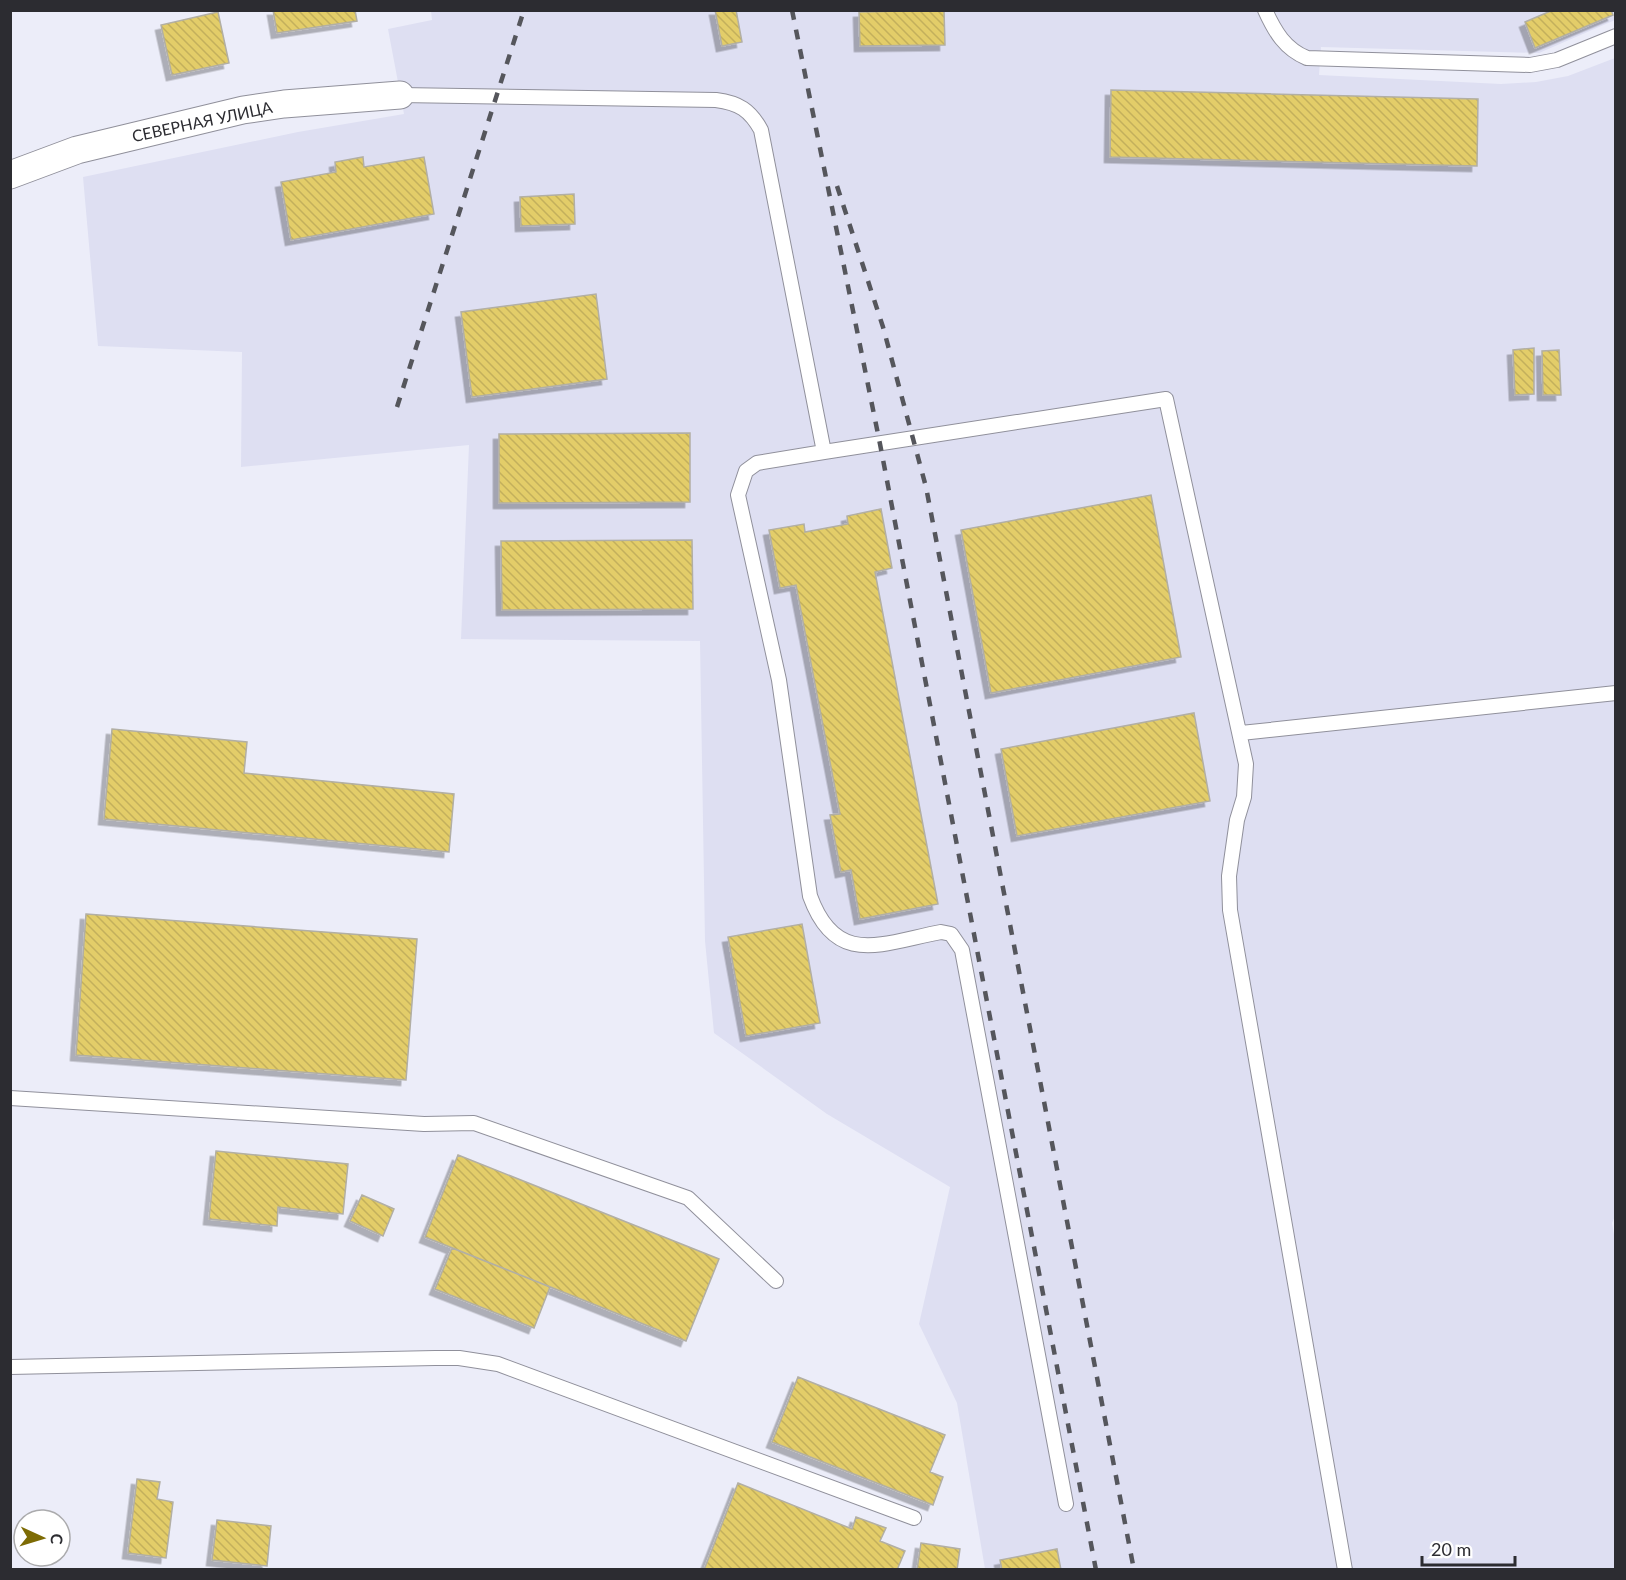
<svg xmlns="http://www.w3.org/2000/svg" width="1626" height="1580" font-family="Lato,sans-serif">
  <defs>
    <pattern id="building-back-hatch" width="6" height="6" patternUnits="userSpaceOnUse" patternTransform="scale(1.5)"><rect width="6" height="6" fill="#e3cd69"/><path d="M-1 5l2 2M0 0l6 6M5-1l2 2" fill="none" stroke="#c3b05c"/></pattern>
    <filter id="shadow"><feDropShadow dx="-5.5" dy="5.5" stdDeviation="0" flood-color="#0004"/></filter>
  </defs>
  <rect width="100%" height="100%" fill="#ecedf9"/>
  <!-- built -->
  <path fill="#dedff2" d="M431,11H1615V20L1539,53L1321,47L1319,75L1501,84L1536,82L1568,76L1615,58L1616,1214L1612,1223L1616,1246L1615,1569H985L957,1403L919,1324L950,1187L827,1114L714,1033L705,941L700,641L461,639L469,445L241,467L242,352L98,346L83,177L298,132L404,114L388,29L432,20Z"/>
  <!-- building -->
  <path fill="url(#building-back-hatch)" stroke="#b2afa4" stroke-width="1.5" filter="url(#shadow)" d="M273,10H355L357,21L277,33Z
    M715,10H736L742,42L722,46Z
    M944,10L945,45L860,46L859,12Z
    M1553,10H1611L1613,15L1535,48L1525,22Z
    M218,12L229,63L172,75L161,25Z
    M1111,90L1478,99L1477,166L1110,157Z
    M363,157L364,167L424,157L434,214L291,240L281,182L336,172L335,162Z
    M574,194L575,224L521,226L520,197Z
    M596,294L607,379L472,397L461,312Z
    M1534,348V394L1515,395L1513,350Z
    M1559,350L1561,395H1543L1542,351Z
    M690,433V502L499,503V434Z
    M1151,495L1181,657L991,693L961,530Z
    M881,509L892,568L875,572L938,904L860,919L851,870L841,872L830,815L840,814L796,585L780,588L769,530L804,524L805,532L848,524L847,516Z
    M692,540L693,609L502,610L501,541Z
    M1194,713L1210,801L1017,836L1001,749Z
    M112,729L247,742L244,773L454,794L449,852L104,819Z
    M86,914L417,939L406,1080L76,1055Z
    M802,924L820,1023L746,1036L728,937Z
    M216,1151L348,1164L343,1214L278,1207L277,1226L209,1219Z
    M458,1155L719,1259L686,1341L425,1237Z
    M362,1195L394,1209L383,1236L350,1221Z
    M452,1248L550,1287L534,1328L435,1289Z
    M798,1377L945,1435L930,1472L943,1477L933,1505L772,1442Z
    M137,1479L160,1482L157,1499L173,1502L166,1558L128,1553Z
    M738,1483L852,1529L856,1517L886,1528L880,1541L905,1551L897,1570H704Z
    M217,1520L271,1526L267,1566L212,1560Z
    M921,1543L960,1549L957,1570H917Z
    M1057,1549L1061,1570H1002L1000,1560Z"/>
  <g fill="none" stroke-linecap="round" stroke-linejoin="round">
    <defs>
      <path id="lane" d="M1265,10C1275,32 1285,49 1307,58L1530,65L1557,60L1616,36
        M400,95L716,100C739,103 750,110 761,130L824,452L1166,399L1246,764L1244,797L1237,820L1229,876L1230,910L1345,1570
        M824,452L757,463L746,471L738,495L779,680L810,896C836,968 882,943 941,932L951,934L962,950L1066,1504
        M1241,733L1616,693
        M10,1098L424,1124L474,1123L688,1198L776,1281
        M10,1367L435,1358H459L498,1364L914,1518"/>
      <path id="street" d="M10,175L77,150L243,110L284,104L400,95"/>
    </defs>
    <!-- lane casing -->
    <use href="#lane" stroke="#90909b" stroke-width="16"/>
    <!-- street casing -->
    <use href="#street" stroke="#90909b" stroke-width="29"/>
    <!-- lane -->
    <use href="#lane" stroke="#fff" stroke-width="14"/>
    <!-- street -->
    <use href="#street" stroke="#fff" stroke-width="27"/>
    <!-- rail -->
    <path stroke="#55565c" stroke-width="4.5" stroke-dasharray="10 10" stroke-linecap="butt" d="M792,10L880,444L1096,1570
      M837,186L883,327L926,487L1134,1570
      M397,407L524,10"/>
  </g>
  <g text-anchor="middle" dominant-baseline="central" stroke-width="5" stroke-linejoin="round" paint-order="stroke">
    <!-- street labels -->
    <g font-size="16" fill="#2c2c31" stroke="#fff">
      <text transform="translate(202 121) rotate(-12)">СЕВЕРНАЯ УЛИЦА</text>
    </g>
  </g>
  <!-- border -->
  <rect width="1626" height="1580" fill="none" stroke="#2c2c31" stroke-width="24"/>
  <!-- north arrow -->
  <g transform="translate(42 1538) rotate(94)"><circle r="28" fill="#ffffff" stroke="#ababad" stroke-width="1.5"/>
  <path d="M0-4.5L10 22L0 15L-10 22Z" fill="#7d6b04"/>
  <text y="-9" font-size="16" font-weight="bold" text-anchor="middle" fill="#2c2c31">С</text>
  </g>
  <!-- scale -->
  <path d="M1422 1556v9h93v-9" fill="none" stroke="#2c2c31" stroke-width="3"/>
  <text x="1431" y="1556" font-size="18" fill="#2c2c31" stroke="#ffffff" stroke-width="4.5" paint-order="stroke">20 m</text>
</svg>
